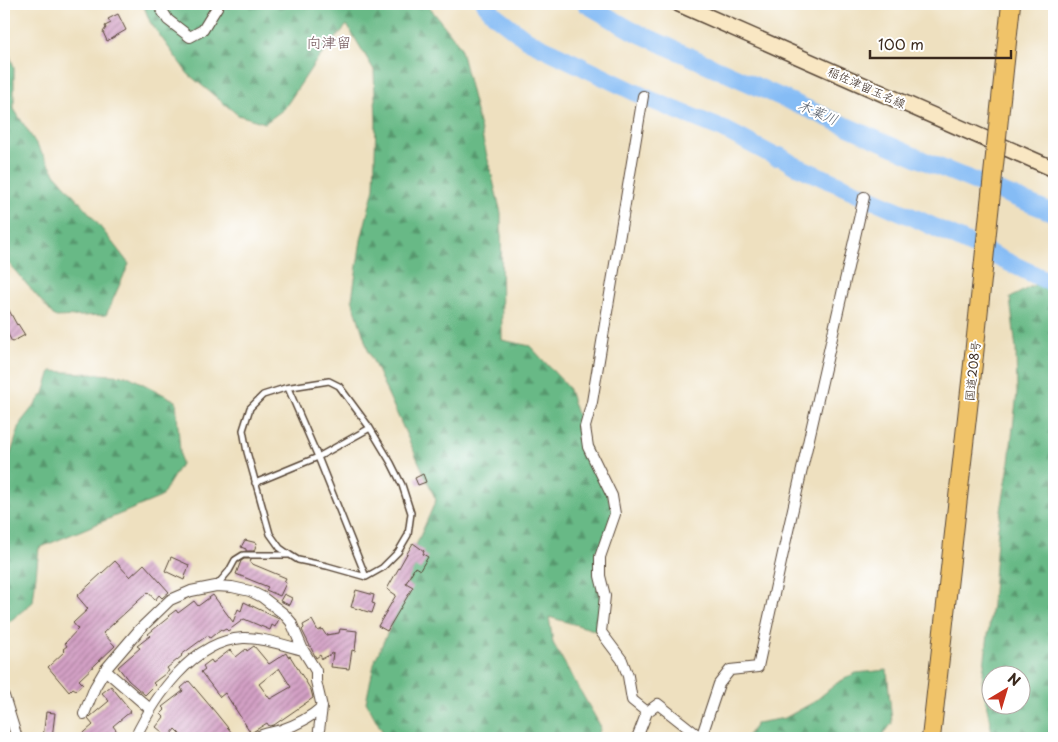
<svg xmlns="http://www.w3.org/2000/svg" width="1058" height="742" font-family="'Playpen Sans','Klee One',sans-serif">
  <defs>
    <pattern id="forest-firs" width="22" height="20" patternUnits="userSpaceOnUse" patternTransform="scale(1.25)"><rect width="22" height="20" fill="#67b986"/><path d="M5 1l3.5 6h-7zM16 11l3.5 6h-7z" fill="#56976d"/></pattern>
    <pattern id="building-hatch" width="6" height="6" patternUnits="userSpaceOnUse" patternTransform="scale(1.25)"><rect width="6" height="6" fill="#d3a0c5"/><path d="M-1 1l2-2M0 6l6-6M5 7l2-2" fill="none" stroke="#ac839f"/></pattern>
  </defs>
  <rect width="100%" height="100%" fill="#fff"/>
  <filter id="ink" filterUnits="userSpaceOnUse"><feTurbulence type="fractalNoise" baseFrequency=".02" numOctaves="2"/><feDisplacementMap in="SourceGraphic" scale="10" xChannelSelector="R" yChannelSelector="G"/><feConvolveMatrix kernelMatrix="1 2 1 2 8 2 1 2 1" color-interpolation-filters="sRGB"/></filter>
  <filter id="wash" filterUnits="userSpaceOnUse"><feTurbulence type="fractalNoise" baseFrequency=".0096" numOctaves="4" result="noise"/><feDisplacementMap in="SourceGraphic" scale="20" xChannelSelector="R" yChannelSelector="G"/><feGaussianBlur stdDeviation="1.12" result="paint"/><feColorMatrix in="noise" values="0 0 0 0 0 0 0 0 0 0 0 0 0 0 0 0 0 1.4 0 .05"/><feComposite in="paint" operator="in"/></filter>
  <g filter="url(#wash)">
    <rect width="100%" height="100%" fill="#eee0bf"/>
    <!-- forest -->
    <path fill="url(#forest-firs)" stroke="#517252" fill-rule="evenodd" d="M143,4H427L460,46L501,213L502,340L530,346L568,387L588,447L615,514L600,557L601,632L549,617L553,643L601,727L597,738H386L366,702L375,660L404,597L417,543L436,500L368,350L352,299L361,240L374,188L376,122L374,70L347,25L314,64L284,109L265,123L238,115L188,74L150,22Z
      M4,40L14,67V109L56,175L91,215L129,264L106,315L55,317L4,258Z
      M1054,280V738H993L982,681L992,604L998,528L1008,471L1017,393L1016,349L1010,298L1034,285ZM990,674H1020V704H990Z
      M51,371L128,376L176,401L181,464L161,497L39,548L33,602L9,622L4,617V475L21,422L44,393Z
      M887,670L892,723L881,738H746L757,723L785,718L814,702L837,683L856,673Z"/>
    <g fill="none" stroke-linecap="round" stroke-linejoin="round">
      <!-- river -->
      <path stroke="#85bcf5" stroke-width="18" d="M485,4L496,16L527,40L651,100L725,130L776,157L780,156L792,164L917,219L1054,284
        M586,4L631,30L722,71L934,165L1054,213"/>
    </g>
    <g id="blocks">
      <!-- building -->
      <path fill="url(#building-hatch)" fill-rule="evenodd" d="M118,14L126,30L107,41L103,32L106,28L105,26L111,23L108,19Z
        M4,301L17,325L18,324L25,335L12,342L4,326Z
        M423,474L426,482L418,485L415,478Z
        M245,540L257,543L254,551H246V549L241,547Z
        M413,543L424,551L423,554L428,557L420,570L415,567L406,583L413,587L387,631L378,626L396,595L387,589Z
        M171,557L189,565L184,580L165,571Z
        M244,559H251L250,563L286,578L284,582L286,583L280,596L266,590L268,587L236,574L241,561Z
        M115,561L130,577L144,564L169,592L162,598L159,595L155,600L148,592L103,633L115,646L79,680L83,684L76,690L73,688L69,692L48,667L65,651L63,649L67,646L65,643L78,629L73,623L88,609L77,596Z
        M356,590L374,595L372,603L375,604L372,613L351,607Z
        M284,594L292,598L289,605L280,601Z
        M213,595L233,622L238,609L241,611L244,602L279,619L275,627L272,625L270,630L244,619L228,631L226,629L222,631L221,629L210,638L208,635L181,655L182,656L167,668L169,671L153,683L155,685L145,695L128,680L118,667L140,648L137,646L150,636L148,634L169,617L168,616L176,610L178,613L194,601L198,606Z
        M312,620L318,631L322,629L326,635L339,633L340,629L357,631L355,651L352,650L349,669L331,667L333,653L322,659L320,655L316,658L302,630L304,628L303,625Z
        M254,646L269,664L286,653L288,657L290,656L311,690L313,698L274,725L269,726L267,723L251,733L225,693L220,697L201,672L205,669L203,666L211,660L213,663L230,650L236,657L246,649L247,651ZM279,668L291,687L270,699L259,684Z
        M189,681L216,713L236,738H184L175,729L168,738L161,734L162,732L156,727L164,717L161,714L165,710L162,707L183,691L181,688Z
        M111,686L131,711L113,726L119,734L113,738H78L93,725L88,719L91,716L109,701L102,693Z
        M46,712L55,713L52,738H43Z"/>
    </g>
  </g>
  <g filter="url(#ink)">
    <use href="#blocks" fill-opacity="0" stroke="#564536" stroke-width="1"/>
    <g fill="none" stroke-linecap="round" stroke-linejoin="round">
      <defs>
        <path id="service" d="M329,381L339,386L370,428L391,463L402,485L411,513L408,535L398,552L382,568L366,577L327,566L298,560L290,555L280,548L270,534L247,452L243,430L250,408L263,395L285,388Z
          M255,483L318,457L288,388
          M366,577L318,457L370,428
          M216,586L229,571L235,560L243,555H289"/>
        <path id="minor" d="M158,4L168,20L190,37L203,30L219,4
          M643,96L592,402L585,427L588,447L612,496L615,514L600,557V576L605,596L601,632L622,660L628,676L632,700L647,712
          M105,670L150,709
          M4,696L17,738
          M84,714L95,687L105,670L140,629L170,600L191,591L216,586L232,587L250,591L262,597L284,614L291,622L303,650L316,671V681L322,707L318,738
          M135,738C155,697 192,641 243,638C261,637 286,646 303,650
          M255,738C264,733 271,733 281,730C296,725 310,718 322,707
          M637,738L647,712L658,704L701,738L719,684L730,670L758,667L785,544L864,197"/>
        <path id="secondary" d="M679,4L1054,169"/>
        <path id="trunk" d="M931,738L974,355"/>
      </defs>
      <!-- service casing -->
      <use href="#service" stroke="#564536" stroke-width="8"/>
      <!-- minor casing -->
      <use href="#minor" stroke="#564536" stroke-width="12"/>
      <!-- secondary casing -->
      <use href="#secondary" stroke="#564536" stroke-width="18"/>
      <!-- trunk casing -->
      <use href="#trunk" stroke="#564536" stroke-width="20"/>
      <!-- service -->
      <use href="#service" stroke="#fff" stroke-width="5"/>
      <!-- minor -->
      <use href="#minor" stroke="#fff" stroke-width="10"/>
      <!-- secondary -->
      <use href="#secondary" stroke="#f9e7c3" stroke-width="15"/>
      <!-- trunk -->
      <use href="#trunk" stroke="#f0c369" stroke-width="18"/>
      <defs>
        <path id="trunk-bridge" d="M974,355L1011,4"/>
      </defs>
      <!-- trunk-bridge casing -->
      <use href="#trunk-bridge" stroke="#564536" stroke-width="20" stroke-linecap="butt"/>
      <!-- trunk-bridge -->
      <use href="#trunk-bridge" stroke="#f0c369" stroke-width="18"/>
    </g>
  </g>
  <g text-anchor="middle" dominant-baseline="central" stroke-width="4" stroke-linejoin="round" paint-order="stroke">
    <!-- street labels -->
    <g font-size="12" fill="#3b2a1e" stroke="#fff">
      <text transform="translate(867 87) rotate(24)">稲佐津留玉名線</text>
      <text transform="translate(972 371) rotate(-84)">国道208号</text>
    </g>
    <!-- water labels -->
    <g font-size="14" font-style="italic" fill="#555d69" stroke="#fff">
      <text transform="translate(818 112) rotate(23)">木葉川</text>
    </g>
    <!-- quarter labels -->
    <g font-size="15" fill="#705358" stroke="#fff">
      <text x="329" y="41">向津留</text>
    </g>
  </g>
  <!-- margin -->
  <rect width="1058" height="742" fill="none" stroke="#fff" stroke-width="20"/>
  <!-- north arrow -->
  <g transform="translate(1006 690) rotate(38)"><circle r="24" fill="#ffffff" stroke="#b1aaa5"/>
  <path d="M0-4L9 19L0 12L-9 19Z" fill="#c8321e"/>
  <text y="-8" font-size="14" font-weight="bold" text-anchor="middle" fill="#3b2a1e">N</text>
  </g>
  <!-- scale -->
  <path d="M870 50v8h141v-8" fill="none" stroke="#3b2a1e" stroke-width="2.5"/>
  <text x="878" y="50" font-size="15" fill="#3b2a1e" stroke="#ffffff" stroke-width="4" paint-order="stroke">100 m</text>
</svg>
